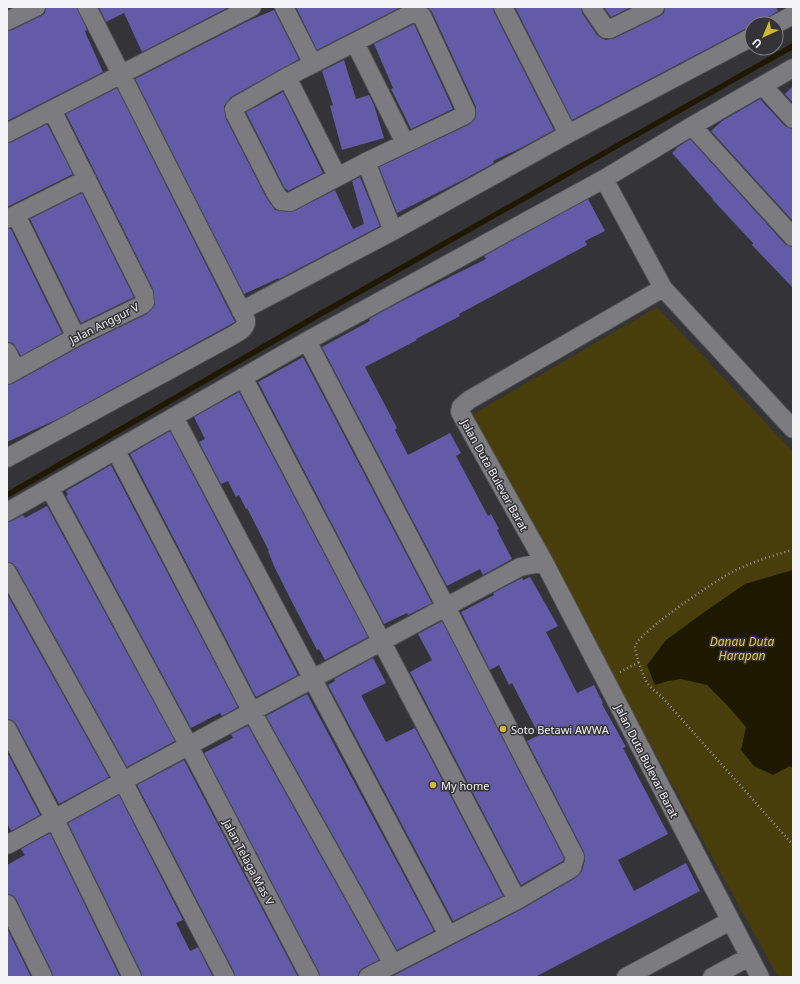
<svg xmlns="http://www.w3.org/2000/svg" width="800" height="984" font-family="'Noto Sans',sans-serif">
  <rect width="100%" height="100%" fill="#343337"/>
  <!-- green -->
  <path fill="#483e0b" d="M657,307L793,452V977H778L470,416Z"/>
  <!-- water -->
  <path fill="#1e1800" d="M793,570V768L790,766L773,775L754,766L741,750L746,727L726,704L707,685L681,679L668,681L655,685L647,665L666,640L703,613L745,584Z"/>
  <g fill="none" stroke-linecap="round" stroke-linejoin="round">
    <!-- stream -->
    <path stroke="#1e1800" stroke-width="5.5" d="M7,495L322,313L793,46"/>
  </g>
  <!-- building -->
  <path fill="#655aa8" d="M46,7H77L87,30L85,31L86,34L103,72L7,121V31L12,30L41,16L45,13Z
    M99,7H229L142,52L124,13L106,22Z
    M296,7H401L317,50Z
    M427,7H493L494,12L554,130L521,148L493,161L494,163L461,181L397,213L379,167L468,125L475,119L476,114V107L432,12Z
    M515,7H581L582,13L597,35L601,38L606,40L615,38L660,16L664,13L665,7H776L778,11L767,18L766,24H752V27L747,28L572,120Z
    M604,7H631L611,17Z
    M274,10L299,59L231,97L224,106L226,119L266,197L275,210L289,212L294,211L335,190L353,229L364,224L352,181L360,177L380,226L279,279V278L244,294L135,79L248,21Z
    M414,24L453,109L411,129L391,89L393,88L374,44Z
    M344,60L356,99L369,95L374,105L384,138L342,150L330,106L333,105L322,71Z
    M793,86V103L785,94Z
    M117,88L235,322L58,419L7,442V385L12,384L81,346L147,314L155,305L153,289L66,114Z
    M283,92L323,173L288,191L284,187L246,112Z
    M760,99L785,126L793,129V221L711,131L722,121Z
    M47,124L73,174L7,207V143L12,142Z
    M690,139L785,244L793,247V288L752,245L753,243L712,199H713L672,153L678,147Z
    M82,193L134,297L81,323L30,219Z
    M588,199L605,231L585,241L587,245L459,314L460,316L416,339L417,340L365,367L397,428L395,430L408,455L450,433L461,453L456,456L488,516L491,514L499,529L497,530L512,559L483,575L480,569L447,586L322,347L370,321L369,319L398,303L486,259L484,256Z
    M7,229H11L62,333L21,356L13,343L7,342Z
    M303,357L432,603L408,615L407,613L384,624L258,382Z
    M239,392L368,637L325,660L319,649L317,650L291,600L274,566L268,551H269L247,508L246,509L239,495L236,497L228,481L221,484L199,442L205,439L194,417Z
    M170,431L298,675L256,697L130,454Z
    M111,465L238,707L222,716L220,713L191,728L66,496L68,495L66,491Z
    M47,506L175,741L127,767L16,567L12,563L7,562V522L12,521L23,515L25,518Z
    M530,577L558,626L546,632L577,693L594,685L603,703L602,704L626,747L623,748L668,834L618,860L634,891L686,863L700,891L535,977H391L522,909L577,877L582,871L585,860L584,852L527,741L539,735L512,683L509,685L499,665L490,670L461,612L494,595L493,593L522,578L523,580Z
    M7,594L109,777L59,804L16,724L12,720L7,719Z
    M442,621L564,858L563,861L521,885L410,672L432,660L418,634Z
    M373,658L386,683L362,695V697L386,742L415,728L503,896L453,921L328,685L335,681L334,679Z
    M307,694L434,931L397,950L266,716Z
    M248,726L379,960L363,968L359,972L358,977H320L319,972L204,753L233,738L231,734Z
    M7,752L40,815L11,831L7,823Z
    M184,760L298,977H235L234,972L137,785Z
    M119,795L183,920L176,923L190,951L198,947L213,977H142L141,972L68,823Z
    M50,833L120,977H53L52,972L16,899L12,895L7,894V865L25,855L21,849Z
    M7,928L31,977H7Z"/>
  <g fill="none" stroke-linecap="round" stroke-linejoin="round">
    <defs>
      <path id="minor" d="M284,7L313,64
        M503,7L568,134
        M591,7L606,29H610L655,7
        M414,12L422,16L466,111V114L463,116L366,162L290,202L281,201L275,192L235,114L234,109L238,105L287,77Z
        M7,21L36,7
        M776,24L793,15
        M355,43L405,143
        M287,77L337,176
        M763,86L793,119
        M692,126L793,237
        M7,133L252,7
        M366,162L393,231
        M604,179L663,288
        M16,215L76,337
        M7,219L87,179
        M241,311L393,231L568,134L752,37
        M307,341L446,607L575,857L572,868L517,900L368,977
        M7,352L16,370
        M7,375L76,337L142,305L145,302L144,294L52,110
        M243,377L517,900
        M174,417L448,935
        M116,451L252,712L393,964
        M7,458L230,337C237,333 247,329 246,320L87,7
        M50,489L189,746L310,977
        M7,512L307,341L604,179L692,126L793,68
        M7,572L123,781L225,977
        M7,729L55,820L132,977
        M7,845L123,781L520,567L544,562
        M7,904L43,977
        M626,977L730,921
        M712,977L749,957
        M760,977L544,562L460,412L461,407L469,400L663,288L793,429"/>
    </defs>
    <!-- minor casing -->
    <use href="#minor" stroke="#4f4f52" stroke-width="20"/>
    <!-- path -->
    <path stroke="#949497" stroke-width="2.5" stroke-dasharray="1 3" stroke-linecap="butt" d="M793,550C770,556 746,564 725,576C710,585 637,633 635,647C635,653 644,679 648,684C652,689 657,693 662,697L793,845
      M620,672L639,662"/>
    <!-- minor -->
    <use href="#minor" stroke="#7c7c80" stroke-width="18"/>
  </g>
  <!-- markers -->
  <g fill="#d0b736" stroke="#343337" stroke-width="1.5">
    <circle cx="503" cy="729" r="4"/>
    <circle cx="433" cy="785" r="4"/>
  </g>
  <g text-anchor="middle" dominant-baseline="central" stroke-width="3" stroke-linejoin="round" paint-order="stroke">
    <!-- street labels -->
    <g font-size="11" fill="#f3f3f6" stroke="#343337">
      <text transform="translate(104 323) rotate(-27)">Jalan Anggur V</text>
      <text transform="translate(495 475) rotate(61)">Jalan Duta Bulevar Barat</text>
      <text transform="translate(647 761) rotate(63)">Jalan Duta Bulevar Barat</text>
      <text transform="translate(249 862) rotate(62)">Jalan Telaga Mas V</text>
    </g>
    <!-- poi labels -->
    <g font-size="11" fill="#f3f3f6" stroke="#343337" text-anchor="start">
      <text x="511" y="729">Soto Betawi AWWA</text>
      <text x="441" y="785">My home</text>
    </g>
    <!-- water labels -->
    <g font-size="12" font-style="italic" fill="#e2c842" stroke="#343337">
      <text x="742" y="641">Danau Duta<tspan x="742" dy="14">Harapan</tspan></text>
    </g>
  </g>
  <!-- border -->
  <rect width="800" height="984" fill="none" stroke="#f3f3f6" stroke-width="16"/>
  <!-- north arrow -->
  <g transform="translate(764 36) rotate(224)"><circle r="19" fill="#343337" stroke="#808083"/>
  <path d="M0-3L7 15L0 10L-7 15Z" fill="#d0b736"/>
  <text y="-6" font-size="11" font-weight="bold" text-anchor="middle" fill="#f3f3f6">U</text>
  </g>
</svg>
